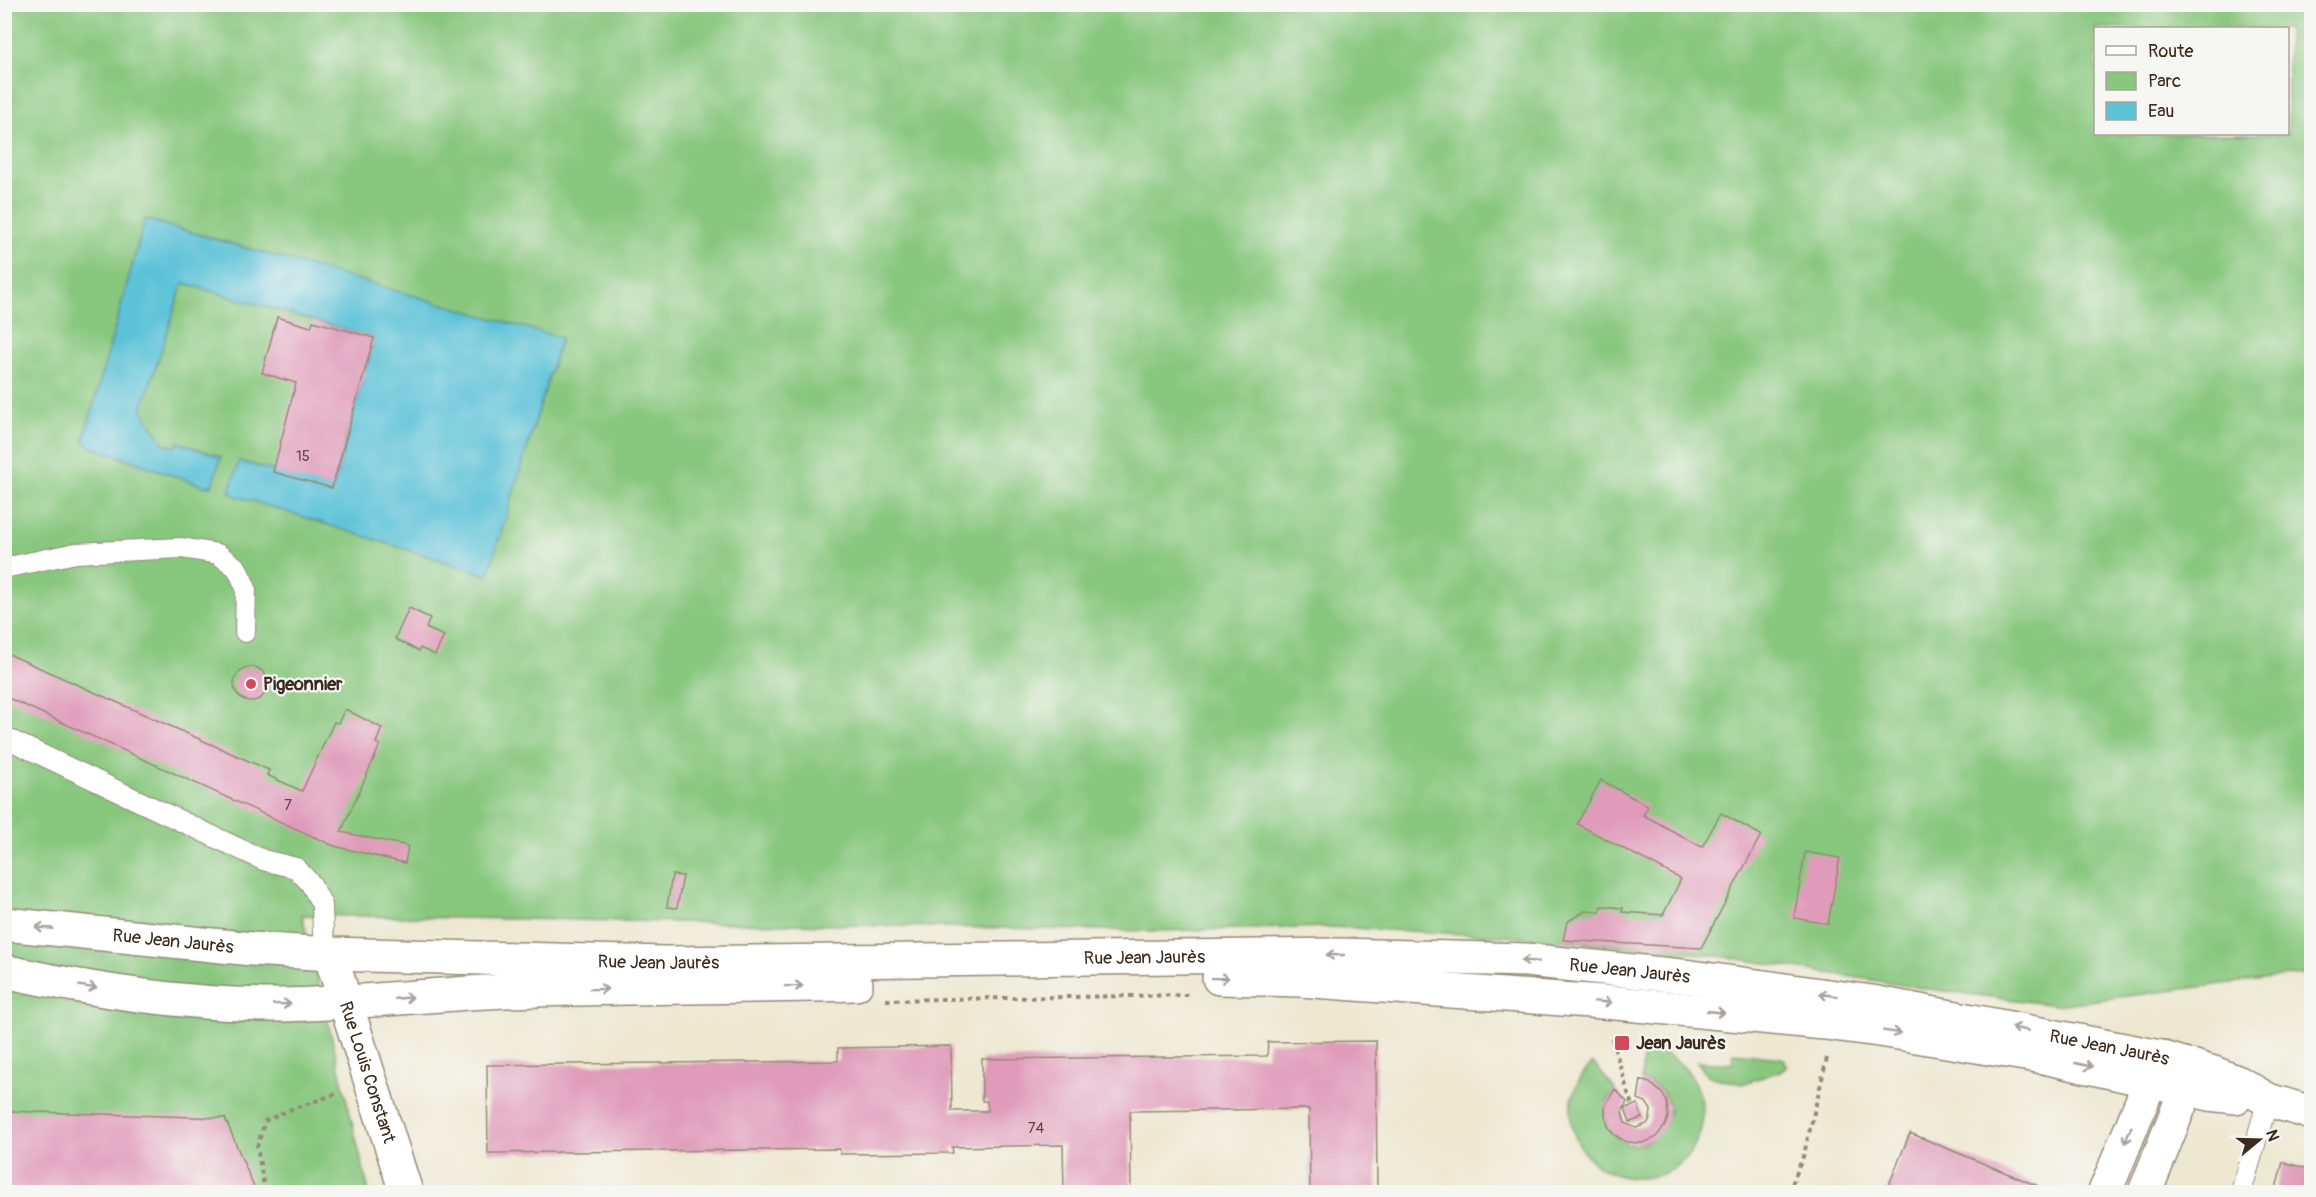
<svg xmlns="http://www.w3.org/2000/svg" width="2316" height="1197" font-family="Pangolin,sans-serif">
  <rect width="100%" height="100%" fill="#f6f6f2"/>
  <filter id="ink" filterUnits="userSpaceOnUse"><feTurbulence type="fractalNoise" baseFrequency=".0167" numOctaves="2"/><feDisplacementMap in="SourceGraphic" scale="12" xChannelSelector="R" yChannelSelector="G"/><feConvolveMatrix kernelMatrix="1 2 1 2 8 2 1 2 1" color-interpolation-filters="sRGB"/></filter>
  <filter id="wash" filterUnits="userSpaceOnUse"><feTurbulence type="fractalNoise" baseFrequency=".008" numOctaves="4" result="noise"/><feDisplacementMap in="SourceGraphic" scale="24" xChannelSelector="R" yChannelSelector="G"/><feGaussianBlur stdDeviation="1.35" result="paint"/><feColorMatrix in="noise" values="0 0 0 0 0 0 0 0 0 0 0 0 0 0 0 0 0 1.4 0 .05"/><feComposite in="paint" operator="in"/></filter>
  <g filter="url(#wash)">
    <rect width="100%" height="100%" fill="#eee8d1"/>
    <!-- green -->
    <path fill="#88c77e" stroke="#62784e" stroke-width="1.5" fill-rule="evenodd" d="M5,5H2311V973L2056,1005L1928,989L1713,955L1519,937L1332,927L1149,931L302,915L369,1192H5ZM2096,28H2288V134H2096Z
      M1644,1047C1671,1053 1692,1068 1700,1095C1706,1113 1702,1132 1693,1148C1686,1159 1675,1170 1662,1174C1591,1197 1539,1116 1593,1063L1615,1089C1606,1100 1601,1113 1609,1127C1637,1180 1708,1099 1641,1080Z
      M1733,1053L1781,1058L1785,1060L1786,1067L1783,1070L1742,1084L1707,1076L1698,1062L1732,1064Z"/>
    <!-- water -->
    <path fill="#5bc2d8" stroke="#4b767b" stroke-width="1.5" d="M145,219L561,338L488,575L233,495V493L229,492L239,461L333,488L374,338L183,283L142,410L164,444L175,447L178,442L221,457L212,486L208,485L207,487L89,446L84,439Z"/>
    <g id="blocks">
      <!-- building -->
      <path fill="#e09bba" d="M277,317L311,327L313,321L374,338L332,488L273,472L296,383L262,373Z
        M409,608L430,618L426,628L444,636L435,655L420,648L419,651L395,639Z
        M4,652L269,770L267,775L302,791L334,722L338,723L345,709L382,728L376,743L380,745L341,832L408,846L405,863L334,846L4,696Z
        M234 684a17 17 0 1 1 34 0a17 17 0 1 1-34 0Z
        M1601,780L1648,806L1643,815L1702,847L1721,813L1761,835L1701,948L1563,940L1567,922L1585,911L1600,912L1601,906L1623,908L1622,912L1663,915L1681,879L1577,824Z
        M1805,852L1840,858L1828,924L1794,918Z
        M672,875L683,876L677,908L667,907Z
        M1376,1041L1377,1192H1310L1309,1109L1130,1111L1131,1192H1064L1063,1145L952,1147L953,1153L840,1154V1149L488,1153L487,1065L838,1061V1048L951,1046L952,1111H988L987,1101H982V1059L1267,1056L1268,1042Z
        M1641,1080L1650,1083L1662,1093L1667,1102L1668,1117L1665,1126L1655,1138L1642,1143L1626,1142L1613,1134L1608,1126L1605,1116V1106L1615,1089L1627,1102L1622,1112L1625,1123L1636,1128L1647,1124L1650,1119L1651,1110L1646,1102L1638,1099Z
        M1638,1104L1642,1118L1630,1122L1625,1108Z
        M5,1111L225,1118L256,1192H5Z
        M1910,1133L2038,1186L2035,1192H1886Z
        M2283,1162L2312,1170V1192H2275Z"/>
    </g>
  </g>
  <g filter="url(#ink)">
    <use href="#blocks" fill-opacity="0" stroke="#948978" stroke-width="1.5"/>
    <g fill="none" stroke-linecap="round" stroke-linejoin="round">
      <defs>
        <path id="lane" d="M4,568L76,553L181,548L218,554L237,568L246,588L245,632
          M4,737L263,860L296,868L311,884L322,905L323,934L330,954
          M2241,1192L2268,1100"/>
        <path id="street" d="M2105,1192L2160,1057
          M2145,1192L2195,1067"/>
        <g id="secondary">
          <path id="s1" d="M330,954L406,1192"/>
        </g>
        <g id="primary">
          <path id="s2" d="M4,924L252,949L330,954L664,963L1339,955L1526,960L1691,977L1872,1002L2078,1041L2160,1057L2214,1073L2239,1083L2268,1100L2312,1113"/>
          <path d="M4,971C94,991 187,1005 279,1005C355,1004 430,994 506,991C622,987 739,987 856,984"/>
          <path d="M1219,978L1300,980L1616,1003L1825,1023L1886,1031L2043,1057L2209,1094L2236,1097"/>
        </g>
      </defs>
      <!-- lane casing -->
      <use href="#lane" stroke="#948978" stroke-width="22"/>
      <!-- street casing -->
      <use href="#street" stroke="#948978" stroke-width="36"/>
      <!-- secondary casing -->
      <use href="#secondary" stroke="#948978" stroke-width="36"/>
      <!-- primary casing -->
      <use href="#primary" stroke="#948978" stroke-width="36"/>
      <!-- path -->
      <path stroke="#948978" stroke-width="4" stroke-dasharray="4.5 4.5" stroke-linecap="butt" d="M886,1000L1190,995
        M1612,1039L1632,1106
        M265,1192L257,1147L265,1121L289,1110L339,1093
        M1789,1192L1804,1154L1827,1058"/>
      <!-- lane -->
      <use href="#lane" stroke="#fff" stroke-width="20"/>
      <!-- street -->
      <use href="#street" stroke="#fff" stroke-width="33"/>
      <!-- secondary -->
      <use href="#secondary" stroke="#fff" stroke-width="33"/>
      <!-- primary -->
      <use href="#primary" stroke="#fff" stroke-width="33"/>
    </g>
    <!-- one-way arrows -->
    <defs><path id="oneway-shaft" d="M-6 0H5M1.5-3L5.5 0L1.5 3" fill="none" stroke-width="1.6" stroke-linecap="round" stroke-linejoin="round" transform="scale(1.5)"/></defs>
    <g stroke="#a79f9a">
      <use href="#oneway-shaft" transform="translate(44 928) rotate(-175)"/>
      <use href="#oneway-shaft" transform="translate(1335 955) rotate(-180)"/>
      <use href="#oneway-shaft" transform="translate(1530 961) rotate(-176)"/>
      <use href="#oneway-shaft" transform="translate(1220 978) rotate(-1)"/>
      <use href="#oneway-shaft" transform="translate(794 986) rotate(-1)"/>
      <use href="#oneway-shaft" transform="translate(88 987) rotate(9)"/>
      <use href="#oneway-shaft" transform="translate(599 989) rotate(-1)"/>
      <use href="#oneway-shaft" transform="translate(1828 995) rotate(-172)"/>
      <use href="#oneway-shaft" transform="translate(404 998) rotate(-5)"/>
      <use href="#oneway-shaft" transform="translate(1603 1002) rotate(4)"/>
      <use href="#oneway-shaft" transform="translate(282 1004) rotate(-1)"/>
      <use href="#oneway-shaft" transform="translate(1716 1012) rotate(6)"/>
      <use href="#oneway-shaft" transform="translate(2020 1029) rotate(-169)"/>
      <use href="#oneway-shaft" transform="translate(1892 1032) rotate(9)"/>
      <use href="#oneway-shaft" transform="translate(2084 1065) rotate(13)"/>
      <use href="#oneway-shaft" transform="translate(2128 1135) rotate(112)"/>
    </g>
  </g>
  <!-- markers -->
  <g fill="#d1495b" stroke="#f6f6f2" stroke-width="2">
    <circle cx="251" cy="684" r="6"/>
    <rect x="1614" y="1035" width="16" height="16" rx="3"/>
  </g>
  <g text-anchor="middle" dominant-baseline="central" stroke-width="4.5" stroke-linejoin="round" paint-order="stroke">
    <!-- number labels -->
    <g font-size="15" fill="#644645">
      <text x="303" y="456">15</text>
      <text x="288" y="805">7</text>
      <text x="1036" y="1128">74</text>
    </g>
    <!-- poi labels -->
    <g font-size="18" font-weight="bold" fill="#3b2a1e" stroke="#f6f6f2" text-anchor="start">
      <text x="263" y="684">Pigeonnier</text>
      <text x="1636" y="1043">Jean Jaurès</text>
    </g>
    <!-- street labels -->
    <g font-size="18" fill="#3b2a1e" stroke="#f6f6f2">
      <text stroke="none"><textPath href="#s2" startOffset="170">Rue Jean Jaurès</textPath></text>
      <text stroke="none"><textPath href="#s2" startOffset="1142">Rue Jean Jaurès</textPath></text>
      <text stroke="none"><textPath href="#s2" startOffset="656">Rue Jean Jaurès</textPath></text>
      <text stroke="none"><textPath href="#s2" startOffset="1628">Rue Jean Jaurès</textPath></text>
      <text stroke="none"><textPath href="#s2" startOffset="2114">Rue Jean Jaurès</textPath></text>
      <text stroke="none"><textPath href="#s1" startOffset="124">Rue Louis Constant</textPath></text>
    </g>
  </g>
  <!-- margin -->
  <rect width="2316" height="1197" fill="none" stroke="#f6f6f2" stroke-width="24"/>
  <!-- legend -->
  <rect x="2094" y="27" width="195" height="108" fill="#f6f6f2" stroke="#aba49d" stroke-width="1.5"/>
  <rect x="2106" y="46" width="30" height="9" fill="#ffffff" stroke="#aba49d" stroke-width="1.5"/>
  <text x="2148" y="57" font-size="18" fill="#3b2a1e">Route</text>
  <rect x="2106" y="72" width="30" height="18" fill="#88c77e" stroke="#aba49d" stroke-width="1.5"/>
  <text x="2148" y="87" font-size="18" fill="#3b2a1e">Parc</text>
  <rect x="2106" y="102" width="30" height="18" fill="#5bc2d8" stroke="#aba49d" stroke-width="1.5"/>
  <text x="2148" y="117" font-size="18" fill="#3b2a1e">Eau</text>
  <!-- north arrow -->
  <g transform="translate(2259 1140) rotate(71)" stroke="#f6f6f2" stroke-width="4.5" paint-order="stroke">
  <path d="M0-4.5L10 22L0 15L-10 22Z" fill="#3b2a1e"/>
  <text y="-9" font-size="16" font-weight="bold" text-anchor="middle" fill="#3b2a1e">N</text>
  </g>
</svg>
